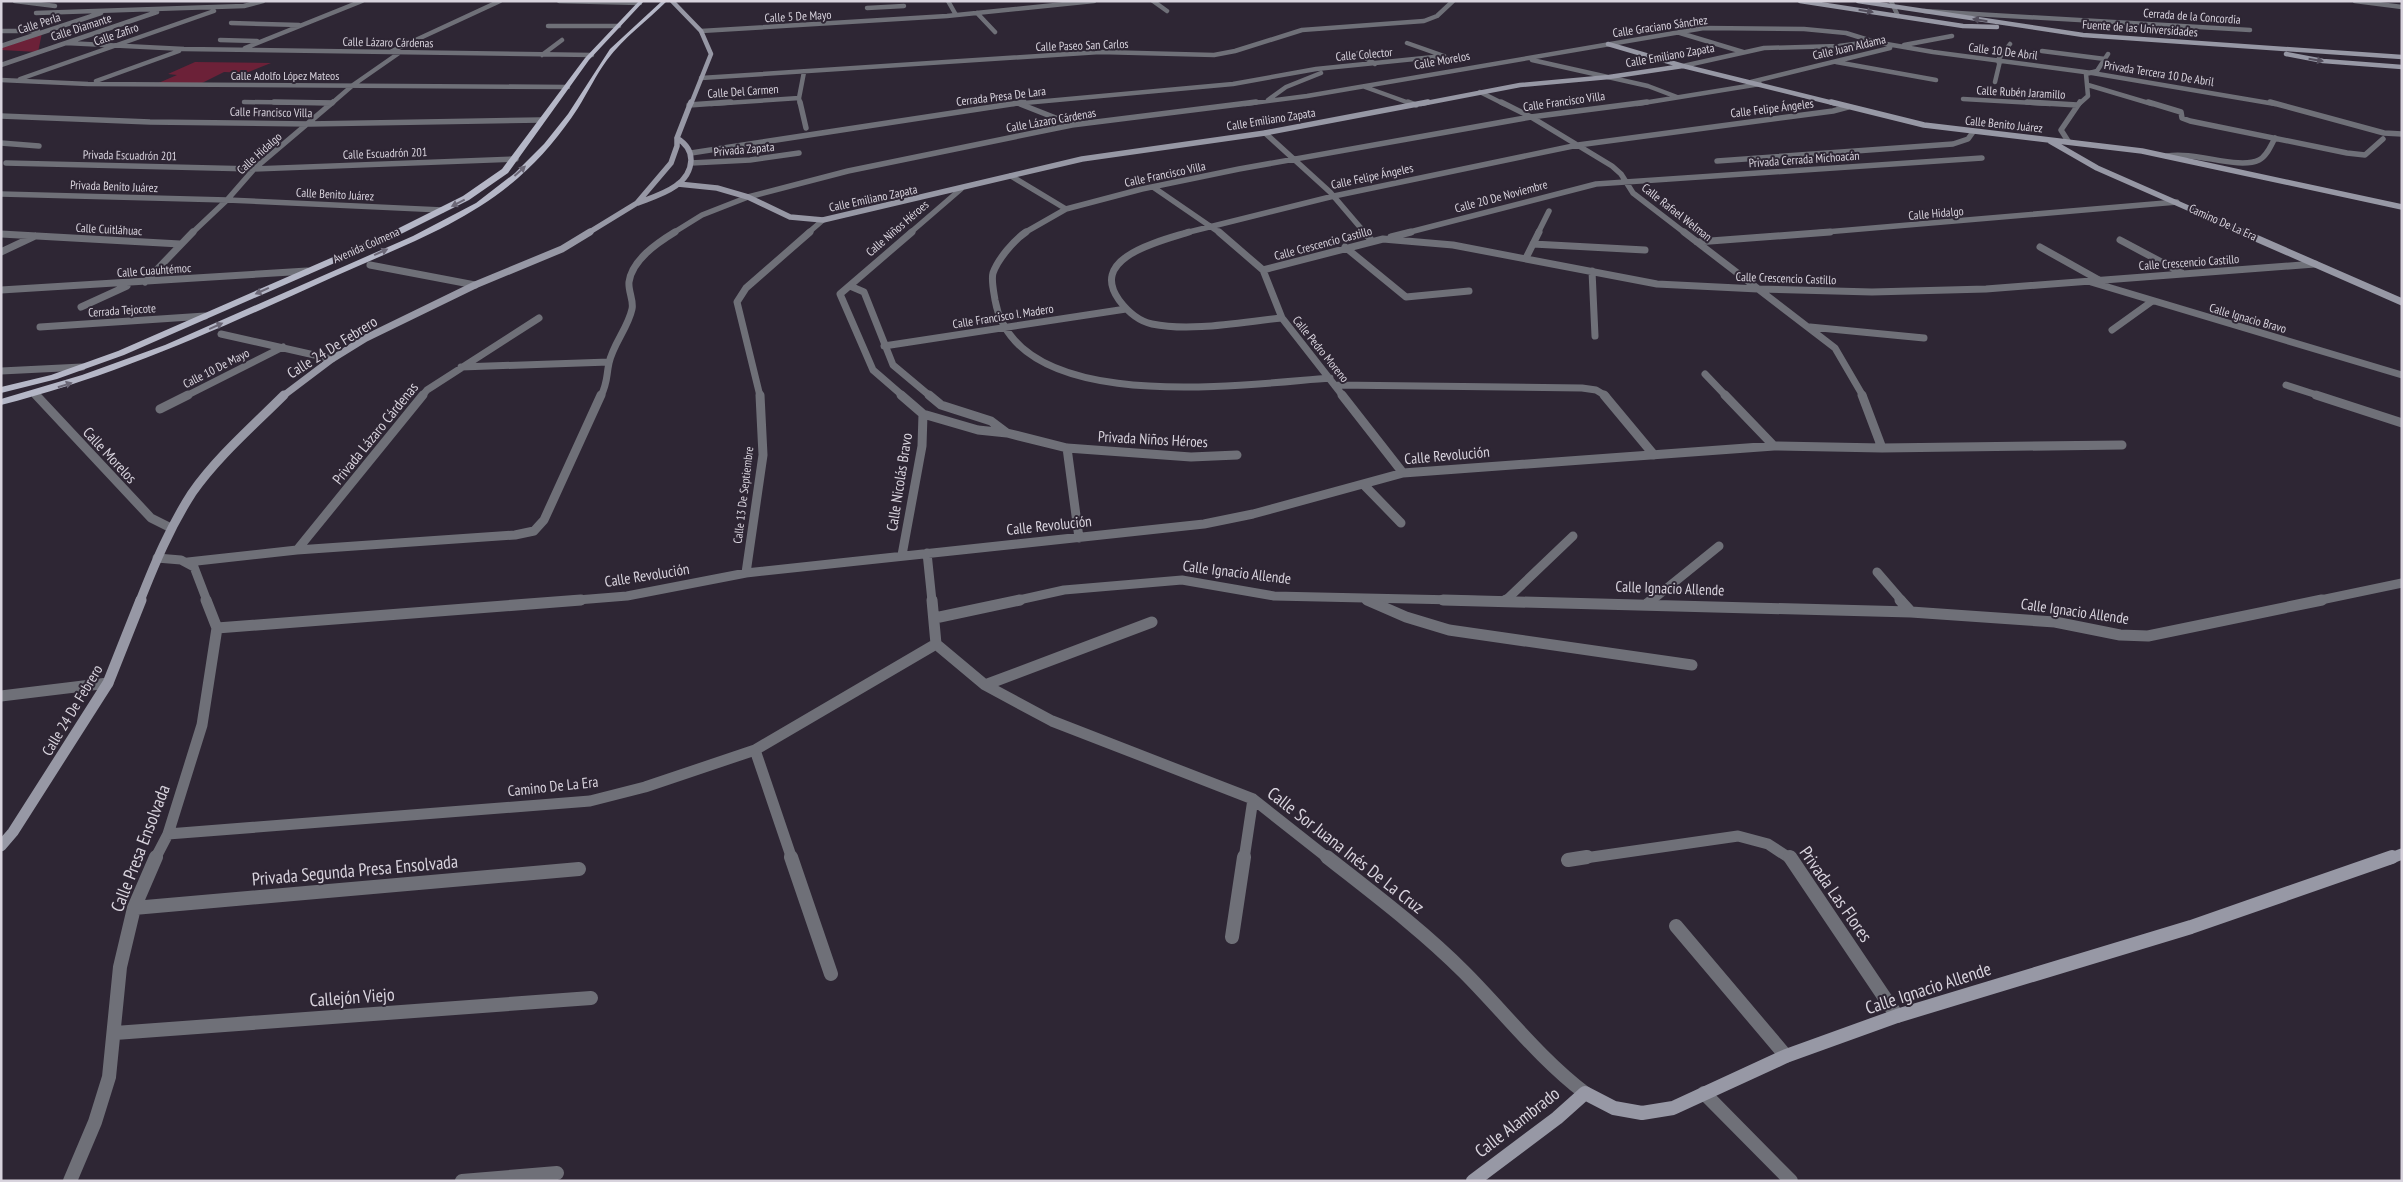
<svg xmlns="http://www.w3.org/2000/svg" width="2403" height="1182" font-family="'PT Sans Narrow',sans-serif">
  <rect width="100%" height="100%" fill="#2e2634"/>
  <!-- green -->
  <path fill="#6c2138" d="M42,33L38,52L1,50V46Z
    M195,62L271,63L246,73L224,72L198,85L156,84L177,75L168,74Z"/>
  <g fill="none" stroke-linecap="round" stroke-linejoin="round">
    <!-- street-far5 -->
    <path stroke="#6f7078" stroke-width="4.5" d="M15,1L55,6
      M559,1L640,3
      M948,1L956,15
      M1153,1L1167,11
      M1891,1L1898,16
      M2355,1L2402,7
      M867,8L904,6
      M1924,11L2250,30
      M36,13L244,6L263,1
      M977,13L995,32
      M231,23L299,25
      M548,26H619
      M1,31H38
      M701,31L947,16L1094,1
      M1680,33L1743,52
      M220,40L257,41
      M66,43L184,49L592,55
      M1407,43L1444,56
      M1904,45L1952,36
      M1,46L101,13
      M245,48L362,1
      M392,51L500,1
      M2042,51L2105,59
      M1358,53L1375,64
      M542,55L562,40
      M1532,60L1648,86L1677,97
      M1997,61L2010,44
      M1836,62L1936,80
      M1,65L157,12
      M1683,66L1764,48L1839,46L1869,42
      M701,78L1100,52L1214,55L1235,51L1302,30L1424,21L1437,16L1453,1
      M20,79L214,11
      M1,80L88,84L568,87
      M96,81L179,51
      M1751,82L1890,48
      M1995,82L2000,61
      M2088,85L2152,104
      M1365,87L1412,104
      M1480,92L1504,104
      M1963,99L2050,104
      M1268,100L1286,87L1321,73
      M244,102L332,103
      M331,104L353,85L399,53
      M711,104L799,98
      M800,104L799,98L804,72
      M1013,104L1233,84L1316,69L1444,56
      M1245,104L1307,96L1704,28L1804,29L1846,33L1875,42L1933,52L2092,73L2275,104
      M1637,104L1760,84
      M2079,104L2088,96L2086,74L2097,71L2108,54"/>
    <!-- street-far4 -->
    <path stroke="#6f7078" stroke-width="5.5" d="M274,102L332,103
      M800,102L806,128
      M1408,102L1416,105
      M1501,102L1531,117L1612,166L1621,174L1633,193L1685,233
      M2027,102L2077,105
      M2148,102L2181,112L2182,118L2190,121L2347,153L2365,155L2383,139
      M2270,102L2384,133L2402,134
      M1020,104L1071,124
      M689,105L731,102
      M1,116L150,122L309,124L541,120
      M1265,133L1330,192L1365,233
      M2068,141L2061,130L2080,102
      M1,143L39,146
      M691,153L1024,102
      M2167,156C2195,151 2238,170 2259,160C2267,156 2271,145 2275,138
      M1717,161L1953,144L1968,139L1973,132
      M6,163L254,169L516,159
      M691,163L750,160L799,153
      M1011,176L1066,209
      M1153,187L1220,233
      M1,194L227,200L442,210
      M192,233L227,200L254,169L333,102
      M673,233L702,215L748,197L848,171L1072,125L1256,102
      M808,233L823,220
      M910,233L961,189
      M1024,233L1066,209L1142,189L1239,169L1531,117L1647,102
      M1185,233L1334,196L1578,145L1833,111L1848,107
      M1406,233L1596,184L1982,158
      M1538,233L1549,211
      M1814,233L2177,202"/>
    <!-- street-far3 -->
    <path stroke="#6f7078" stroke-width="7" d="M1026,232C1014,240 998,259 993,273C991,280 994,293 995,300C1016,418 1246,384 1330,378
      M1189,232C1161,241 1088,257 1119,300C1128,312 1138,321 1152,324C1191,332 1242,322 1282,318
      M1219,232L1263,270L1282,318L1343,396
      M1364,232L1372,241
      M1684,232L1835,348L1863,396
      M1,234L180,244
      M1391,237L1411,232
      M2120,240L2182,273
      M1697,242L1830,232
      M1533,244L1645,250
      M1345,247L1406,297L1469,291
      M2040,247L2099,280
      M1,252L35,236
      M1526,258L1539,232
      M370,265L475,285
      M1263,270L1383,239L1453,245L1657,284L1758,289L1872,292L1986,289L2315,264
      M1592,271L1595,336
      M145,282L193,232
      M2091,282L2402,375
      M850,286L864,292L893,365L930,396
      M1,290L307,271
      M81,307L127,286
      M40,327L205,316
      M1810,327L1924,338
      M2112,330L2151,302
      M221,334L332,359
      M884,346L1126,309
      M461,367L609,362
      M1,371L82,367
      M1705,374L1726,396
      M1336,385L1582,388L1596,390L1606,396
      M2286,385L2320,396
      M35,394L37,396
      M186,396L283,347
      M422,396L427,390L539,318
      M601,396C608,381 606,377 609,363C613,344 628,328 632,309C634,301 628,291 629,282C632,260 657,243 675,232
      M760,396L737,302L746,288L810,232
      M903,396L873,370L840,294L912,232"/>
    <!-- street-far2 -->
    <path stroke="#6f7078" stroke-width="9" d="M36,395L151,518L171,528
      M901,395L923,414L978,430L1007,433L1067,448L1191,457L1237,455
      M929,395L941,405L991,421L1007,433
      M1342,395L1403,473
      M1604,395L1654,455
      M1725,395L1774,446
      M1862,395L1882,448
      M2316,395L2402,423
      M160,409L188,395
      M1067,448L1079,538
      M1364,485L1401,523
      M297,550L423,395
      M927,553L932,601
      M902,555L922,446L923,414
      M157,558L181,560L194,567L207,601
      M188,562L297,550L515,535L534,531L544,520L601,395
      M1877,572L1902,601
      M746,573L763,455L760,395
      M1364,598L1369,601
      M565,601L627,596L746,573L1204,524L1253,514L1403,473L1774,446L1882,448L2122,445
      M1014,601L1064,590L1182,580L1274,596L1501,601
      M1505,601L1573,536
      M1651,601L1719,546
      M2316,601L2402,583"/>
    <!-- street-far1 -->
    <path stroke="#6f7078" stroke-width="11" d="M932,600L936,644
      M1367,600L1406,617L1449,630L1692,665
      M1443,600L1911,612L2055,622L2120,635L2148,636L2322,600
      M1900,600L1911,612
      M1505,601L1506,600
      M1647,604L1652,600
      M935,618L1020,600
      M217,628L581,600
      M936,644L985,685L1052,721L1253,799L1329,859
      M985,685L1152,622
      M1,696L108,683
      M755,750L792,859
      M168,834L590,801L645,787L755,750L936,644
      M155,859L168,834L202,725L217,628L206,600
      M1244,859L1253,799
      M1578,859L1738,836L1768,844L1791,859"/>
    <!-- street -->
    <path stroke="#6f7078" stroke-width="14" d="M791,857L831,974
      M1327,857C1374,894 1422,930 1464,972C1504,1012 1540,1059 1585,1093
      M1790,857L1897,1016
      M1568,860L1587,857
      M134,908L579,869
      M1676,926L1786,1056
      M1232,937L1244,857
      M115,1033L591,998
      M1704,1093L1791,1181
      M70,1181L95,1122L109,1077L120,967L134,908L156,857
      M462,1181L557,1173"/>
    <!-- secondary-far5 -->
    <path stroke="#9798a5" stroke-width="4.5" d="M672,1L701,31L711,54L691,104
      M1800,1L1963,26L1997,27
      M1858,1L2083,35L2402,57
      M1608,44L1683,66L1837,104
      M2286,54L2323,61L2402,67
      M1421,104L1520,85L1609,77L1683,66"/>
    <!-- secondary-far4 -->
    <path stroke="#9798a5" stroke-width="5.5" d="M1831,102L1924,125L2142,151L2402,207
      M2050,141L2097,168L2245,233
      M678,184L717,188L748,197L790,217L823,220L1082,159L1265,133L1428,102
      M638,203C658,195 690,187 691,160C691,150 685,143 677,138
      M588,233L637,203L671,163L677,146V138L691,102"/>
    <!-- secondary-far3 -->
    <path stroke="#9798a5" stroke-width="7" d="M2242,232L2402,302
      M283,396L332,359L366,338L475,285L562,249L590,232"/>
    <!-- secondary-far2 -->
    <path stroke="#9798a5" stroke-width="9" d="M140,601C155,563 170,527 192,493C217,457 253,426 284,395"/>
    <!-- secondary-far1 -->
    <path stroke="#9798a5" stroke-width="11" d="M1,846L13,832L108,683L141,600
      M2389,859L2402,854"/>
    <!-- secondary -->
    <path stroke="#9798a5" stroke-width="14" d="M1473,1181L1557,1118L1585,1093L1614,1108L1642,1113L1673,1108L1786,1056L1897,1016L2191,927L2392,857"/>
    <!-- primary -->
    <path fill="#b5b7c7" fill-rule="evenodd" d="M639,1H644L589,60L508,173L469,200L401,234L124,355L57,379L1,393V387L51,375L118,351L395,230L463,196L502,169L585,58Z
      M662,1H667C647,21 624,37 607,60C596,75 588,92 578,108C561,134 541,158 518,178C464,225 395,249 331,278C223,327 116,376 1,405V399L82,375L165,345L413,236L476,203L515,173L544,144L568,114L610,49Z"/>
  </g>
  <!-- one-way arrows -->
  <defs><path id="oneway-solid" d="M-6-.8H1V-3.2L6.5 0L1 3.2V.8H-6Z" transform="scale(1.25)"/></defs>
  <g fill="#534e5c">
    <use href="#oneway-solid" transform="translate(1866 11) rotate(9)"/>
    <use href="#oneway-solid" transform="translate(1980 20) rotate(-171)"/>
    <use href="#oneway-solid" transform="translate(2316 60) rotate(9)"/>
  </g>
  <g fill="#6b6776">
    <use href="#oneway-solid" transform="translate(520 171) rotate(-42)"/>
    <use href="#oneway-solid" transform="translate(458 203) rotate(153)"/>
    <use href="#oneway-solid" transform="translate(381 252) rotate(-24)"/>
    <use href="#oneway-solid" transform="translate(262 291) rotate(156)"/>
    <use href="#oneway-solid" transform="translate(216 326) rotate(-24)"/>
    <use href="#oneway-solid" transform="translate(65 385) rotate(-17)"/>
  </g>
  <g text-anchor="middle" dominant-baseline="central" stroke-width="4" stroke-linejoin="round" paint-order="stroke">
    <!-- far-street labels -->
    <g font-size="12" fill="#d8d3dd" stroke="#2e2634">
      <text transform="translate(798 16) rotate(-3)">Calle 5 De Mayo</text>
      <text transform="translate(2192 16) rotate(4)">Cerrada de la Concordia</text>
      <text transform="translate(39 23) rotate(-18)">Calle Perla</text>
      <text transform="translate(1660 26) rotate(-8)">Calle Graciano Sánchez</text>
      <text transform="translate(81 27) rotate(-18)">Calle Diamante</text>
      <text transform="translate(2140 28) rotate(4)">Fuente de las Universidades</text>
      <text transform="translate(116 34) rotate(-19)">Calle Zafiro</text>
      <text transform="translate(388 42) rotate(1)">Calle Lázaro Cárdenas</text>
      <text transform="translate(1082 45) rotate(-2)">Calle Paseo San Carlos</text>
      <text transform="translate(1849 47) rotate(-13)">Calle Juan Aldama</text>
      <text transform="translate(2003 51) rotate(7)">Calle 10 De Abril</text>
      <text transform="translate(1364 54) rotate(-5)">Calle Colector</text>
      <text transform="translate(1670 55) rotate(-10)">Calle Emiliano Zapata</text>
      <text transform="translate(1442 60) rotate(-10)">Calle Morelos</text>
      <text transform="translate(2159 73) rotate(9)">Privada Tercera 10 De Abril</text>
      <text x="285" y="75">Calle Adolfo López Mateos</text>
      <text transform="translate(743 91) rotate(-4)">Calle Del Carmen</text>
      <text transform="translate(2021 92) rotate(3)">Calle Rubén Jaramillo</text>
      <text transform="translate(1001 96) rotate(-7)">Cerrada Presa De Lara</text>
      <text transform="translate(1564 101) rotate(-8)">Calle Francisco Villa</text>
      <text transform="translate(1772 108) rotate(-7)">Calle Felipe Ángeles</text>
      <text transform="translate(271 112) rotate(1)">Calle Francisco Villa</text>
      <text transform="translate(1271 119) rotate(-9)">Calle Emiliano Zapata</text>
      <text transform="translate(1051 120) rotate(-10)">Calle Lázaro Cárdenas</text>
      <text transform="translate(2004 124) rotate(6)">Calle Benito Juárez</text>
      <text transform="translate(744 149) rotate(-5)">Privada Zapata</text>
      <text transform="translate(259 153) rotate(-42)">Calle Hidalgo</text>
      <text transform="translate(385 153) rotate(-2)">Calle Escuadrón 201</text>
      <text transform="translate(130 155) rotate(1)">Privada Escuadrón 201</text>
      <text transform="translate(1804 159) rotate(-4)">Privada Cerrada Michoacán</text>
      <text transform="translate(1165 174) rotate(-12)">Calle Francisco Villa</text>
      <text transform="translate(1372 176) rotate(-12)">Calle Felipe Ángeles</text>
      <text transform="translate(114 186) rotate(2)">Privada Benito Juárez</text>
      <text transform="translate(335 194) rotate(3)">Calle Benito Juárez</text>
      <text transform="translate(1501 196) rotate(-15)">Calle 20 De Noviembre</text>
      <text transform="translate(873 198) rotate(-12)">Calle Emiliano Zapata</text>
      <text transform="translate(1677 212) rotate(38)">Calle Rafael Welman</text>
      <text transform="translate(1936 213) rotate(-5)">Calle Hidalgo</text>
      <text transform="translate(2223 222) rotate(24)">Camino De La Era</text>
      <text transform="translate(897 228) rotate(-41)">Calle Niños Héroes</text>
      <text transform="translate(109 229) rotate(3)">Calle Cuitláhuac</text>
      <text transform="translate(1323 243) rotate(-15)">Calle Crescencio Castillo</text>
      <text transform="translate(366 245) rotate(-24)">Avenida Colmena</text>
      <text transform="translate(2189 262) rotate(-4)">Calle Crescencio Castillo</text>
      <text transform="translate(154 270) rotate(-4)">Calle Cuauhtémoc</text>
      <text transform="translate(1786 278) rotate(2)">Calle Crescencio Castillo</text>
      <text transform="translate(122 310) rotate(-4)">Cerrada Tejocote</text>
      <text transform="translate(1003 316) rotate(-9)">Calle Francisco I. Madero</text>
      <text transform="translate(2248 318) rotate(16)">Calle Ignacio Bravo</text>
      <text transform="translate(1321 349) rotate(51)">Calle Pedro Moreno</text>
      <text transform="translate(216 368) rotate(-27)">Calle 10 De Mayo</text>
      <text transform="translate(743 495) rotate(-83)">Calle 13 De Septiembre</text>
    </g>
    <!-- street labels -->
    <g font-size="15" fill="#d8d3dd" stroke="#2e2634">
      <text transform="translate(332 347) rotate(-32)">Calle 24 De Febrero</text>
      <text transform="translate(375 433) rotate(-51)">Privada Lázaro Cárdenas</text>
      <text transform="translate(1153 439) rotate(3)">Privada Niños Héroes</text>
      <text transform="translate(110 455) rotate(47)">Calle Morelos</text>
      <text transform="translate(1447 455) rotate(-5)">Calle Revolución</text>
      <text transform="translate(899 482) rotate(-81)">Calle Nicolás Bravo</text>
      <text transform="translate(1049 525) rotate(-6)">Calle Revolución</text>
      <text transform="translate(1237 572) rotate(7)">Calle Ignacio Allende</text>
      <text transform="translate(647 575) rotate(-9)">Calle Revolución</text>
      <text transform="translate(1670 588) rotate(2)">Calle Ignacio Allende</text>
      <text transform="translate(2075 611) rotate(8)">Calle Ignacio Allende</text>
      <text transform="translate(72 710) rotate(-59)">Calle 24 De Febrero</text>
      <text transform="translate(553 786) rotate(-6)">Camino De La Era</text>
    </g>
    <!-- near-street labels -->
    <g font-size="18" fill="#d8d3dd" stroke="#2e2634">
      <text transform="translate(140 848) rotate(-69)">Calle Presa Ensolvada</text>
      <text transform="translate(1346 850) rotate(38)">Calle Sor Juana Inés De La Cruz</text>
      <text transform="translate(355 870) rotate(-5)">Privada Segunda Presa Ensolvada</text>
      <text transform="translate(1836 894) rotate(55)">Privada Las Flores</text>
      <text transform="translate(1928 988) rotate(-18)">Calle Ignacio Allende</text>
      <text transform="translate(352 997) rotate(-4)">Callejón Viejo</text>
      <text transform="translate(1517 1122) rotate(-38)">Calle Alambrado</text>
    </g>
  </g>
  <!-- border -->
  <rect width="2403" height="1182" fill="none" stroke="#d8d3dd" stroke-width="5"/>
</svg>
